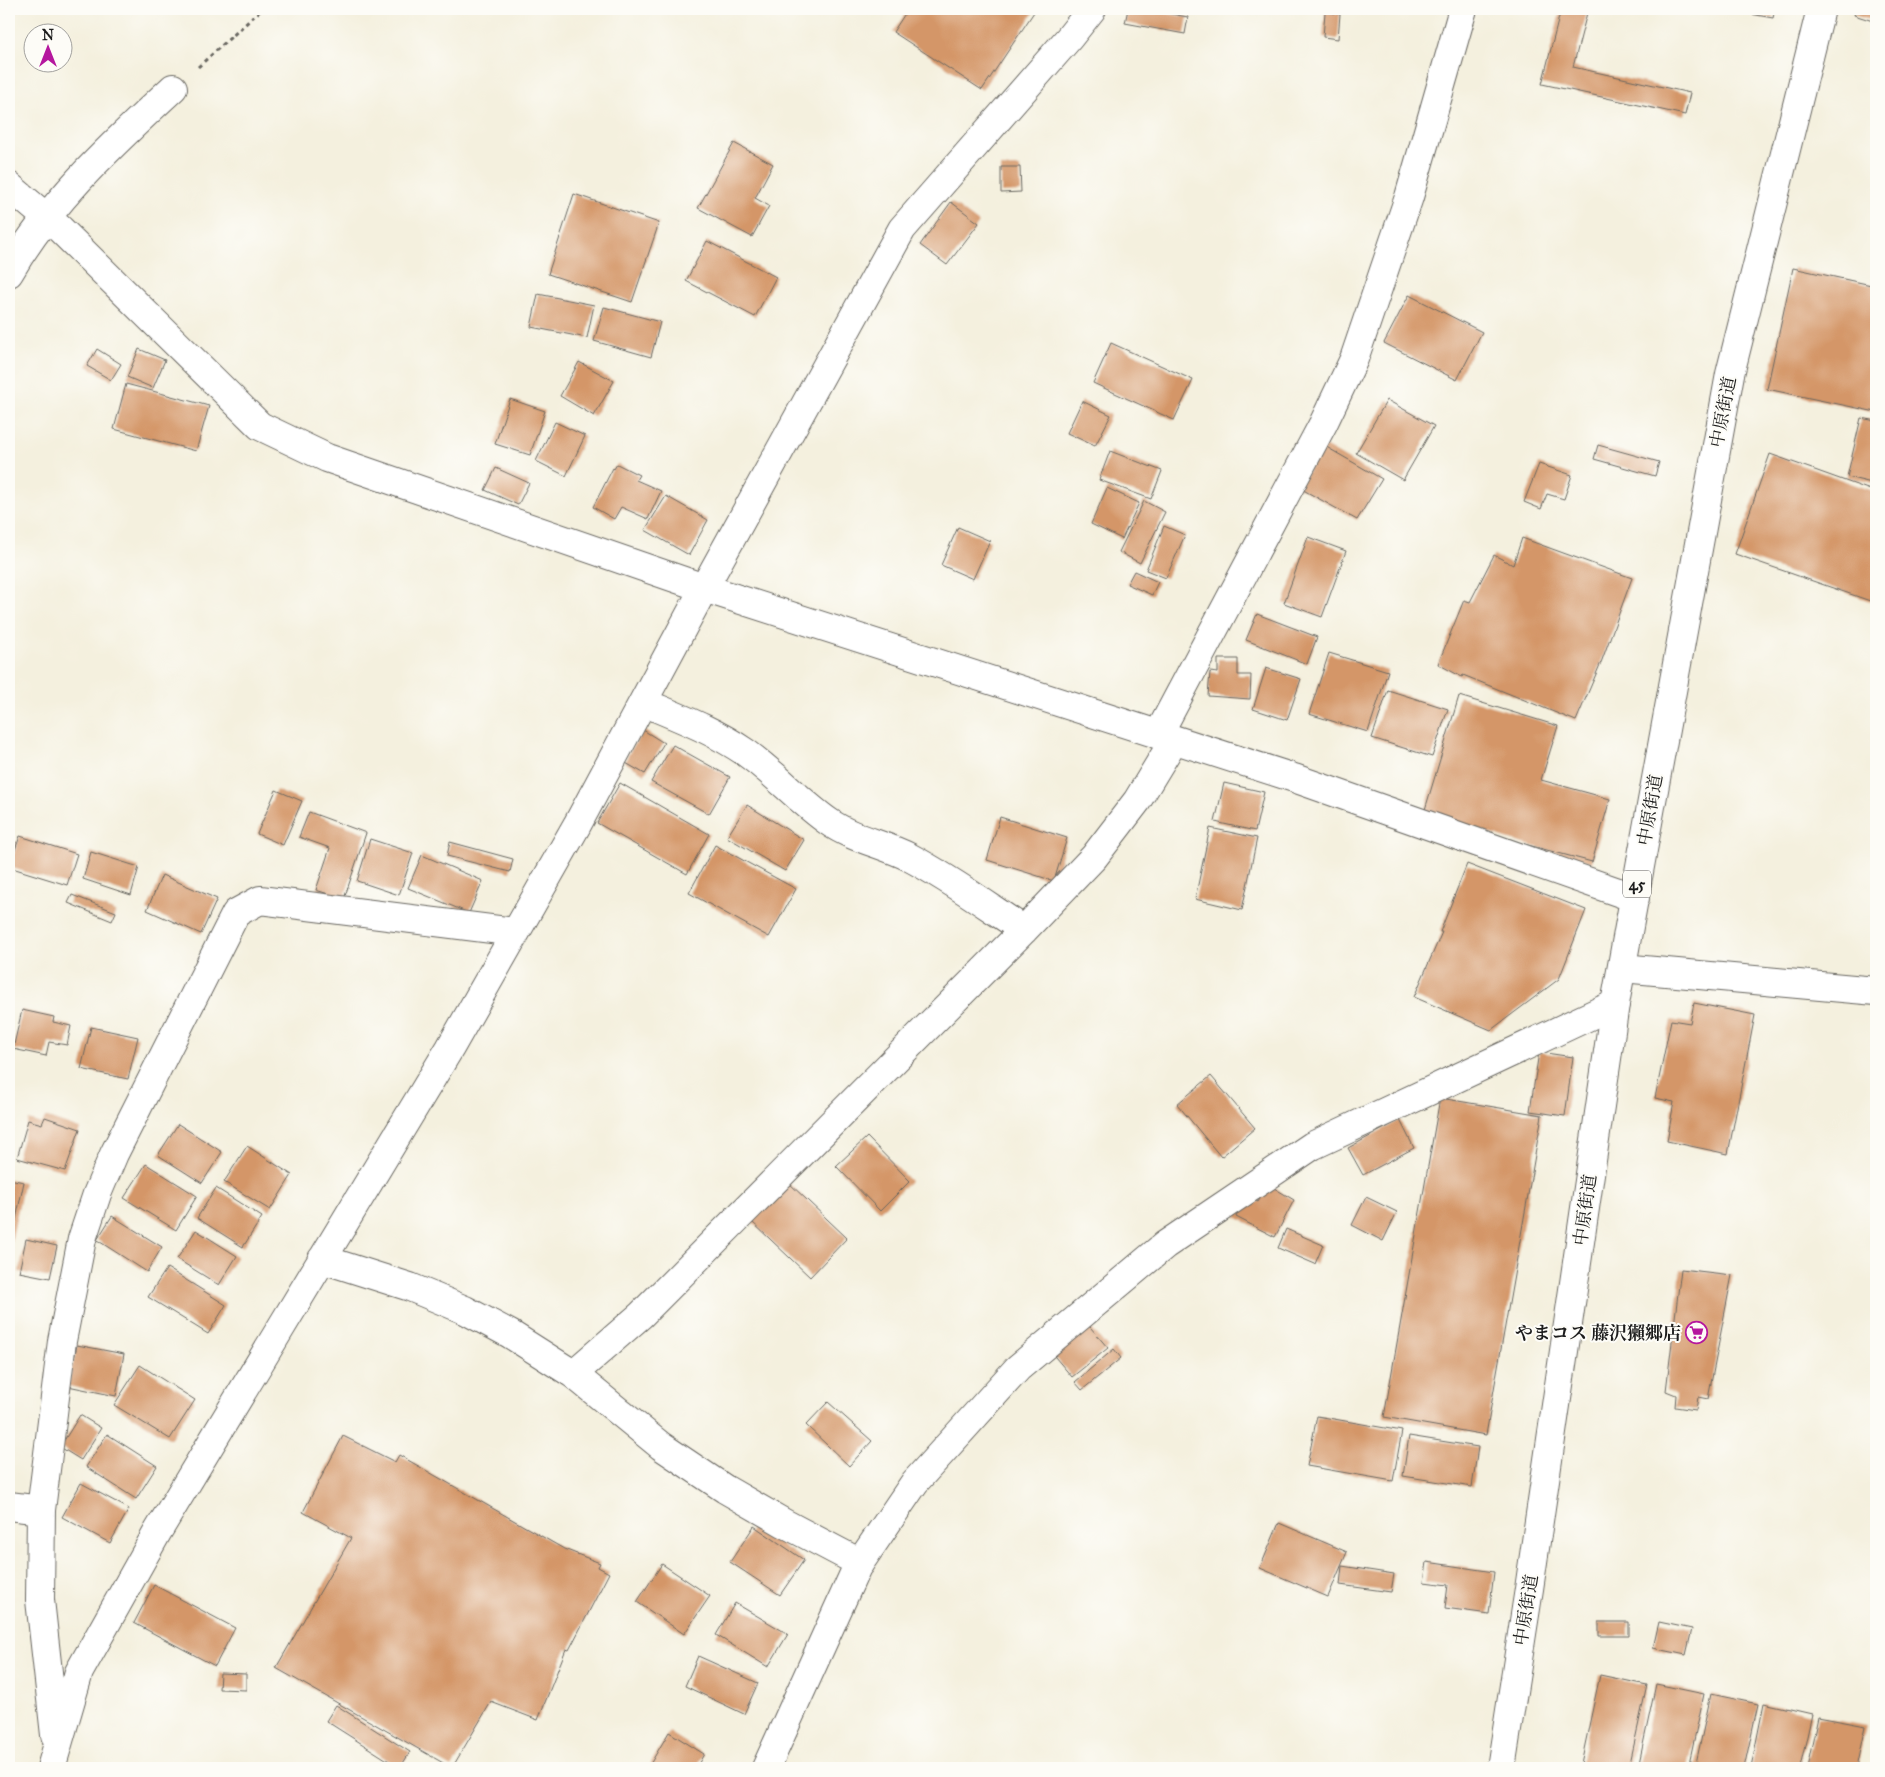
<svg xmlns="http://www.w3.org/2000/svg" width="1885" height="1777" font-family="'IM FELL Great Primer','Noto Serif JP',serif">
  <rect width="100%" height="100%" fill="#fdfcf7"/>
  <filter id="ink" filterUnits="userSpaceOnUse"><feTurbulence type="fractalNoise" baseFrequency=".02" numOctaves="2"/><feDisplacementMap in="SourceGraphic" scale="10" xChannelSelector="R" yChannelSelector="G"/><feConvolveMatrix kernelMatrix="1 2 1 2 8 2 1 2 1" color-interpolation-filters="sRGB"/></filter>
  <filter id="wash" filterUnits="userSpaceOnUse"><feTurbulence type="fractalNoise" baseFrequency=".0096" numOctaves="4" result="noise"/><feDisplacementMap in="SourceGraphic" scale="20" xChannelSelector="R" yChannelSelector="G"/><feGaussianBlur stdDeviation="1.12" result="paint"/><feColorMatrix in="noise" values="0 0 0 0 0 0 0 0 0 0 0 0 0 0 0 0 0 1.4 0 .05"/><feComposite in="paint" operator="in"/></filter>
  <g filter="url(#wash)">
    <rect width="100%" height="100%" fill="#f4f0de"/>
    <g id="blocks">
      <!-- building -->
      <path fill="#d49668" d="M908,9H1036L982,90L893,32Z
        M1128,9H1142L1188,17L1185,34L1125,23Z
        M1561,9H1588L1573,67L1690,93L1685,115L1542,84Z
        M1722,9H1775L1773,18Z
        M1856,9H1876V22L1854,15Z
        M1325,12L1340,14L1338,39L1323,37Z
        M734,143L773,164L755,198L769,206L752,237L698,208Z
        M1001,167H1020L1021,192L1001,193Z
        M574,194L659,223L632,302L548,274Z
        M951,202L979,223L947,265L920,245Z
        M707,241L776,277L755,317L686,281Z
        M1793,268L1876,286V412L1767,389Z
        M538,294L594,305L587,338L531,327Z
        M1409,295L1482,332L1457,380L1384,343Z
        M604,307L660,322L651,357L594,341Z
        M1111,343L1193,380L1174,420L1093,383Z
        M97,349L121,364L111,380L87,366Z
        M139,349L165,360L153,388L127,377Z
        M579,362L614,381L594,416L560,396Z
        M126,384L209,406L196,451L114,429Z
        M510,399L545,411L530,455L495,444Z
        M1387,400L1434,426L1403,480L1356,453Z
        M1082,401L1111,415L1095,446L1067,433Z
        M1861,418L1876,421V484L1847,477Z
        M555,422L585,436L566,476L536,461Z
        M1323,445L1382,479L1357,520L1298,487Z
        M1598,445L1659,462L1655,476L1594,459Z
        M1110,451L1162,471L1151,499L1099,480Z
        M1770,454L1876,492V603L1735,554Z
        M617,464L639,475L636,480L661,491L648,519L621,507L614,519L593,507L613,468L614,469Z
        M1539,464L1572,475L1564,499L1547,494L1541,509L1524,502Z
        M496,468L529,483L518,505L485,490Z
        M1107,488L1139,503L1122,539L1091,524Z
        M666,496L708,520L689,555L645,530Z
        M1144,501L1165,512L1140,563L1119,552Z
        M1164,526L1185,535L1166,578L1146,570Z
        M958,527L990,541L973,579L941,565Z
        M1308,537L1346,551L1322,617L1284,603Z
        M1522,538L1632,578L1602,660L1576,721L1463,675L1462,677L1438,664L1464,600L1470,602L1494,555L1513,565Z
        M1134,571L1158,582L1152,595L1127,584Z
        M1257,614L1317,637L1307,664L1246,640Z
        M1329,653L1388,671L1368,732L1309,714Z
        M1218,659H1238V675H1251L1250,699L1208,696L1210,672L1218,673Z
        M1266,668L1301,679L1287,720L1253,709Z
        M1388,690L1448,709L1432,757L1372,738Z
        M1459,696L1558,726L1541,780L1610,799L1592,862L1513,841L1424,813Z
        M643,730L664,743L645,774L624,762Z
        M673,745L730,777L709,814L651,782Z
        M620,783L709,834L687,874L597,823Z
        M1224,783L1264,792L1255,831L1215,822Z
        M276,790L302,801L283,845L257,834Z
        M747,805L804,840L785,871L727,837Z
        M309,812L366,833L344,899L316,890L330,848L299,837Z
        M1000,817L1067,838L1054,881L987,860Z
        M1210,828L1257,838L1242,910L1195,899Z
        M20,836L77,854L67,885L9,867Z
        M9,839L16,842L9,861Z
        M370,839L413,853L399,895L357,881Z
        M450,842L513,859L510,872L447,856Z
        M715,845L796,889L769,937L689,893Z
        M91,852L139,867L131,895L83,879Z
        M422,855L483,881L469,913L408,888Z
        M1467,864L1586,910L1559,979L1491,1030L1414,997L1442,932H1440Z
        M162,875L217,899L201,934L147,910Z
        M72,895L116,912L112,921L68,903Z
        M1694,1003L1755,1015L1728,1154L1667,1141L1674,1102L1655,1098L1671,1020L1690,1023Z
        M22,1010L54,1017L53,1022L71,1026L67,1045L49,1042L46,1056L13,1049Z
        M91,1027L138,1037L128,1079L81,1069Z
        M1539,1052L1573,1057L1565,1116L1530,1111Z
        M1211,1076L1255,1128L1221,1157L1177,1104Z
        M1440,1098L1542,1115L1486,1435L1384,1417Z
        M45,1117L80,1129L65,1171L17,1158L28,1120L42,1124Z
        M1400,1120L1414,1148L1363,1175L1348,1148Z
        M178,1124L222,1152L202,1183L158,1155Z
        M867,1137L910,1181L880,1211L836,1166Z
        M247,1146L292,1175L270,1210L224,1182Z
        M146,1164L197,1196L176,1230L124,1198Z
        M9,1179L24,1182L10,1247L9,1246Z
        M788,1182L847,1238L810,1277L751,1221Z
        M1269,1185L1294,1200L1275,1237L1236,1217L1246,1196L1258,1202Z
        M216,1188L262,1217L243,1247L197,1218Z
        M1366,1197L1397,1212L1383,1241L1352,1225Z
        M112,1216L162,1247L147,1272L97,1240Z
        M1286,1229L1323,1245L1315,1264L1278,1248Z
        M196,1230L237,1256L219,1285L177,1259Z
        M26,1239L57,1246L50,1278L19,1272Z
        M167,1268L226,1305L208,1334L148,1297Z
        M1681,1269L1732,1275L1708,1399L1698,1397L1696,1410L1675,1407L1676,1395L1666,1391Z
        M1085,1321L1108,1348L1072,1377L1049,1350Z
        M77,1345L124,1354L116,1396L68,1386Z
        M1114,1349L1121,1358L1082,1390L1075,1382Z
        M140,1365L195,1400L170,1439L114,1405Z
        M828,1402L872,1441L849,1466L806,1425Z
        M80,1415L101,1428L81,1460L60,1447Z
        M1317,1416L1402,1431L1393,1481L1307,1466Z
        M107,1434L157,1466L136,1499L86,1467Z
        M343,1436L395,1462L399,1455L564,1549L600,1563L598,1567L609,1573L569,1650L566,1649L538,1720L491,1702L452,1768L276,1668L351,1538L303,1512Z
        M1409,1436L1478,1447L1472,1487L1403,1476Z
        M81,1483L129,1509L110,1543L62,1517Z
        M1279,1523L1347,1552L1328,1597L1260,1568Z
        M754,1526L804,1560L780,1595L730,1562Z
        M1427,1562L1494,1572L1489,1614L1445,1608L1448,1585L1424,1582Z
        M662,1564L710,1596L684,1634L637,1602Z
        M1342,1566L1394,1574L1391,1592L1340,1585Z
        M154,1585L235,1628L215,1666L134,1623Z
        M735,1603L788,1634L768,1667L716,1635Z
        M1599,1622H1629V1636H1599Z
        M1659,1622L1692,1629L1686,1655L1653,1648Z
        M698,1656L758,1683L744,1714L685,1686Z
        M220,1673L246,1674V1690L219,1689Z
        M1600,1675L1647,1685L1629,1768H1580Z
        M1656,1684L1704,1694L1688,1768H1638Z
        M1711,1694L1758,1704L1744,1768H1695Z
        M1764,1703L1812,1714L1800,1768H1751Z
        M336,1705L410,1752L400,1768L326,1721Z
        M1818,1717L1866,1726L1857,1768H1807Z
        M669,1732L704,1754L696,1768H652L649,1766Z"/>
    </g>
  </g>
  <g filter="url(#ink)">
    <use href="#blocks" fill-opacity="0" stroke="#686660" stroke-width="1"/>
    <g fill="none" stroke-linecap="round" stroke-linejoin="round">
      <defs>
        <path id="minor" d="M9,186L60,229L260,426L327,458L704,588L1294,778L1635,898
          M9,273C51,200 112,145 173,88
          M643,702C678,717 713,730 745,752C775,773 800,802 829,822C853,839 884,844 909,857C949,878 986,905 1024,930
          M1158,735L1323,424L1354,359L1409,197L1463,9
          M1622,968L1876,991
          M322,1259L410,1287L465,1310L510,1334L573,1374L661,1446L725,1489L784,1523L860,1563
          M573,1374L641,1315L1024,930L1094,857L1137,801L1174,740
          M9,1506L41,1510
          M55,1735L40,1600L41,1510L62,1341L82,1239L97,1194L114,1154L236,913L260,900L516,932
          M51,1768L79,1672L158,1531L450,1048L577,825L704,588L902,229L1069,38L1092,9
          M766,1768L857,1567L915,1482L1018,1368L1165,1245L1312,1146L1615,1004"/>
        <path id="major" d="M1501,1768L1529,1589L1615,1004L1628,932L1730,374L1821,9"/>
      </defs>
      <!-- minor casing -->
      <use href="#minor" stroke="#686660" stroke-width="30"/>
      <!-- major casing -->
      <use href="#major" stroke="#686660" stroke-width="30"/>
      <!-- path -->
      <path stroke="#686660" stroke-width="3" stroke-dasharray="4 4" stroke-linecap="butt" d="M198,67L262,9"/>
      <!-- minor -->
      <use href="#minor" stroke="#fff" stroke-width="28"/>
      <!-- major -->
      <use href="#major" stroke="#fff" stroke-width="28"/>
    </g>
  </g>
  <!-- icons -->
  <defs>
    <symbol id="supermarket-ring" viewBox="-11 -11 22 22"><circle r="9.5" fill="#fdfcf7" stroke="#b5179e" stroke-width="1.5"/><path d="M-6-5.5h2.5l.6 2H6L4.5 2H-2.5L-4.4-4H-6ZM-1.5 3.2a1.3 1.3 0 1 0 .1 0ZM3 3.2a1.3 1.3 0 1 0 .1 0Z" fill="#b5179e"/></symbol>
  </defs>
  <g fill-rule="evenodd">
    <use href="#supermarket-ring" x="1684" y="1320" width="25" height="25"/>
  </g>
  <g text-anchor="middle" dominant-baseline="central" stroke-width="4" stroke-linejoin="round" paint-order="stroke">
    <!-- shield labels -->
    <rect fill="#fdfcf7" stroke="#605f5e" stroke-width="1" x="1623" y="870.5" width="28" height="27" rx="4"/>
    <g font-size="16" font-weight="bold" fill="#1c1c1c">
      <text x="1637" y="884">45</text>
    </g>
    <!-- street labels -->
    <g font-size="18" fill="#1c1c1c" stroke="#fdfcf7">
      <text transform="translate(1723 412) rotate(-79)">中原街道</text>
      <text transform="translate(1650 810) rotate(-80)">中原街道</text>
      <text transform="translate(1585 1210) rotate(-82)">中原街道</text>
      <text transform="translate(1526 1610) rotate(-81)">中原街道</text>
    </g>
    <!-- poi labels -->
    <g font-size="18" font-weight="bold" fill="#1c1c1c" stroke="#fdfcf7" text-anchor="end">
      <text x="1681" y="1333">やまコス 藤沢獺郷店</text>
    </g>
  </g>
  <!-- margin -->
  <rect width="1885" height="1777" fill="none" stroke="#fdfcf7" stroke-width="30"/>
  <!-- north arrow -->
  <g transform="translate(48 48)"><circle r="24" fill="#fdfcf7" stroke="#a3a29f"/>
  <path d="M0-4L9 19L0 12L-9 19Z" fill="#b5179e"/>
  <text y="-8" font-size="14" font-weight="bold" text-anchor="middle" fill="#1c1c1c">N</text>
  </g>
</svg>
